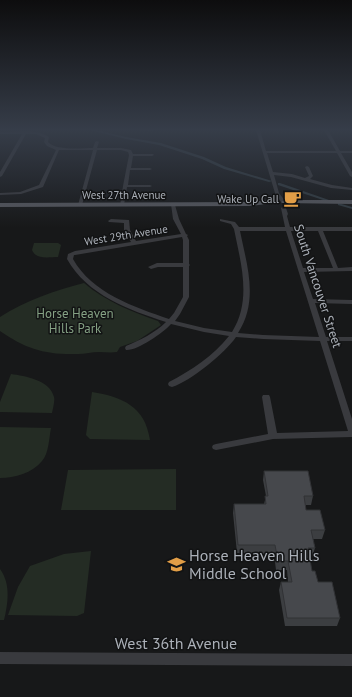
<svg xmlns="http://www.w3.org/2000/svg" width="352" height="697" font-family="'PT Sans',sans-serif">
  <rect width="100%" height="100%" fill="#171819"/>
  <!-- green -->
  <path fill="#242c24" d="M34,243H58L61,245L58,257C49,257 36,260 32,250Z
    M84,283C105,301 132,312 158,321L161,325L137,341L120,347L117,352C111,353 105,352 99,352C92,352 85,354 78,354C45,355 26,349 0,331V317C26,300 54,291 84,283Z
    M11,374C25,376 50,380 54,397C55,401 53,408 52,413L0,412V402Z
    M92,392C122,397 145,406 150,440L90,439L86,435Z
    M0,427L51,428C49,438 49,453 42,461C32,473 15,478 0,478Z
    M176,469V510H61L68,470Z
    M91,551L84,613L77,616L8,615L18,587L30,566L64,554Z
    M0,569C11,584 8,603 4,620H0Z"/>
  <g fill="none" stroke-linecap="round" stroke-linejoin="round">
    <!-- canal -->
    <path fill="#313b41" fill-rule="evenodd" d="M90,130H96L126,137L161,143L204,157L226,167L272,181L269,182L224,169L202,159L159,145L126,139Z
      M278,183H280L329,200L326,201L278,185Z
      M338,203L352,207V209L338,205Z"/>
    <!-- minor -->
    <path fill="#393a3e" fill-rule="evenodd" d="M137,130H155L153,131Z
      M256,130H260L266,151H336L324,130H328L340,151H352V153H341L352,172V177L350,176L337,153H267L273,172L292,174L305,178L309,176L305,167L307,166L309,167L313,176L310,179L332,185L352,188V190L331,188L291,177L274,175L279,193L285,201L281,202L275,193Z
      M0,132C16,133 35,128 49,137L48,142C56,151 81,148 93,148L95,142L97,141L99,142L97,148H121L131,150L133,154H153L154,155L152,156H133L131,168H150L152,169L150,170H130L128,185H150L152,186L150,187H127L124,205L120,206L123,186L129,155L128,152L121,150H97L82,205L78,206V205L93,150H59L43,187L21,194L0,195V193L20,192L39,185L56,150L47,146L44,142L45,138L36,134H26L2,176L0,177V172L22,134H0Z
      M171,204L175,205L179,219L186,234L188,235L187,236L189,240V264L190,265L189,266V297L180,314L175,321L204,328L232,332C252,300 241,264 234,229L231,224L220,221V219L235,222L239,227H285L281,208L285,205L287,206L286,208L288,214L287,216L290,227H352V231H323L338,268L352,267V271L304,272L313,299L352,300V304L315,303L326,337H352V341H327L352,419V437L273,439L216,450L213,449L212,447L213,445L216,444L268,434L262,397L263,395H269L270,397L277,433L348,431L320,341L263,339L236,337C225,353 191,381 172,387L169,386L168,384L169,382C192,370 213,356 229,336L204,332L171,324C163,333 137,351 126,350L125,348L126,346C140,340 155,333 166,322C129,310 87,295 67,259L68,254L75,251L131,242L124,230V223L109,222L108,221L111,219L129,220L130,230L136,241L181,234L173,219ZM240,231H286L319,337L263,335L238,333C259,300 247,266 240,231ZM291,231H318L333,268H303ZM182,237L183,240V263H157L148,267L151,269L158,267H183V297L174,313L169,319C134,307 92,293 73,259L74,255H75Z
      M0,652L352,654V666L0,664Z"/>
    <!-- major -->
    <path fill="#55575d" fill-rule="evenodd" d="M273,200L276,202L275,203L249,206L0,207V203L249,202Z
      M284,200H352V204L282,203L281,202Z"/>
  </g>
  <!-- wall -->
  <path fill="#3c3e41" d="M264,471L313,496L311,505H306V510L325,530L322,539H313L315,548L312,557H309L312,571L318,582L340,618L337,626H285L279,590L281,582H288L287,570H276L274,554L237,553L233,513L234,504H264L266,496L263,480Z"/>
  <!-- building -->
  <path fill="#46484c" stroke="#313235" d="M264,471H308L313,496H304L306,510H320L325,530H311L315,548H308L312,571H315L318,582H332L340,618H287L281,582H292L288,561H278L275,545H238L234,504H266L265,496H268Z"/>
  <!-- sky -->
  <linearGradient id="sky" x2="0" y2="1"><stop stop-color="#0d0d0e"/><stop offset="0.57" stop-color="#363d49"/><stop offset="1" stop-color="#363d49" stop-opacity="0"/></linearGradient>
  <rect width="352" height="228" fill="url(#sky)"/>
  <!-- icons -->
  <defs>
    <symbol id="cafe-bare" viewBox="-9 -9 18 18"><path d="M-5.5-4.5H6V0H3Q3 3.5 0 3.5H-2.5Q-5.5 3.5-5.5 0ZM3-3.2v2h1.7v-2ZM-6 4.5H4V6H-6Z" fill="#e29e47" stroke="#121314" stroke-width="2.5" paint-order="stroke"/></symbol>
    <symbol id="school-bare" viewBox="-9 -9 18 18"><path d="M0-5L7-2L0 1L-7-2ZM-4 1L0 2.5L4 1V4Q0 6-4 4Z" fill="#e29e47" stroke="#121314" stroke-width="2.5" paint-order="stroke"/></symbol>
  </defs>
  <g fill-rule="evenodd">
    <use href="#cafe-bare" x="280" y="186" width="25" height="25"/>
    <use href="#school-bare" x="164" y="552" width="25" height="25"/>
  </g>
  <g text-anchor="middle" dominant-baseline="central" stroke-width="3" stroke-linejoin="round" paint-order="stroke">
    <!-- far-street labels -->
    <g font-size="11" fill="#abb0b8" stroke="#121314">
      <text x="124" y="195">West 27th Avenue</text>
      <text transform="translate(126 235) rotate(-9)">West 29th Avenue</text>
    </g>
    <!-- far-poi labels -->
    <g font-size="11" fill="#abb0b8" stroke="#121314" text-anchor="end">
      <text x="279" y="199">Wake Up Call</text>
    </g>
    <!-- street labels -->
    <g font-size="13" fill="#abb0b8" stroke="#121314">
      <text transform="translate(318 286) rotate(72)">South Vancouver Street</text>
    </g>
    <!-- park labels -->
    <g font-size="13" fill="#85a184" stroke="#121314">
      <text x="75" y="313">Horse Heaven<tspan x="75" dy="15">Hills Park</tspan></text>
    </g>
    <!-- near-poi labels -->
    <g font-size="16" fill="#abb0b8" stroke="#121314" text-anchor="start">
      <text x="189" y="555">Horse Heaven Hills<tspan x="189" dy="18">Middle School</tspan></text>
    </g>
    <!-- near-street labels -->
    <g font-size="16" fill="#abb0b8" stroke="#121314">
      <text x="176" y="643">West 36th Avenue</text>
    </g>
  </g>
</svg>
